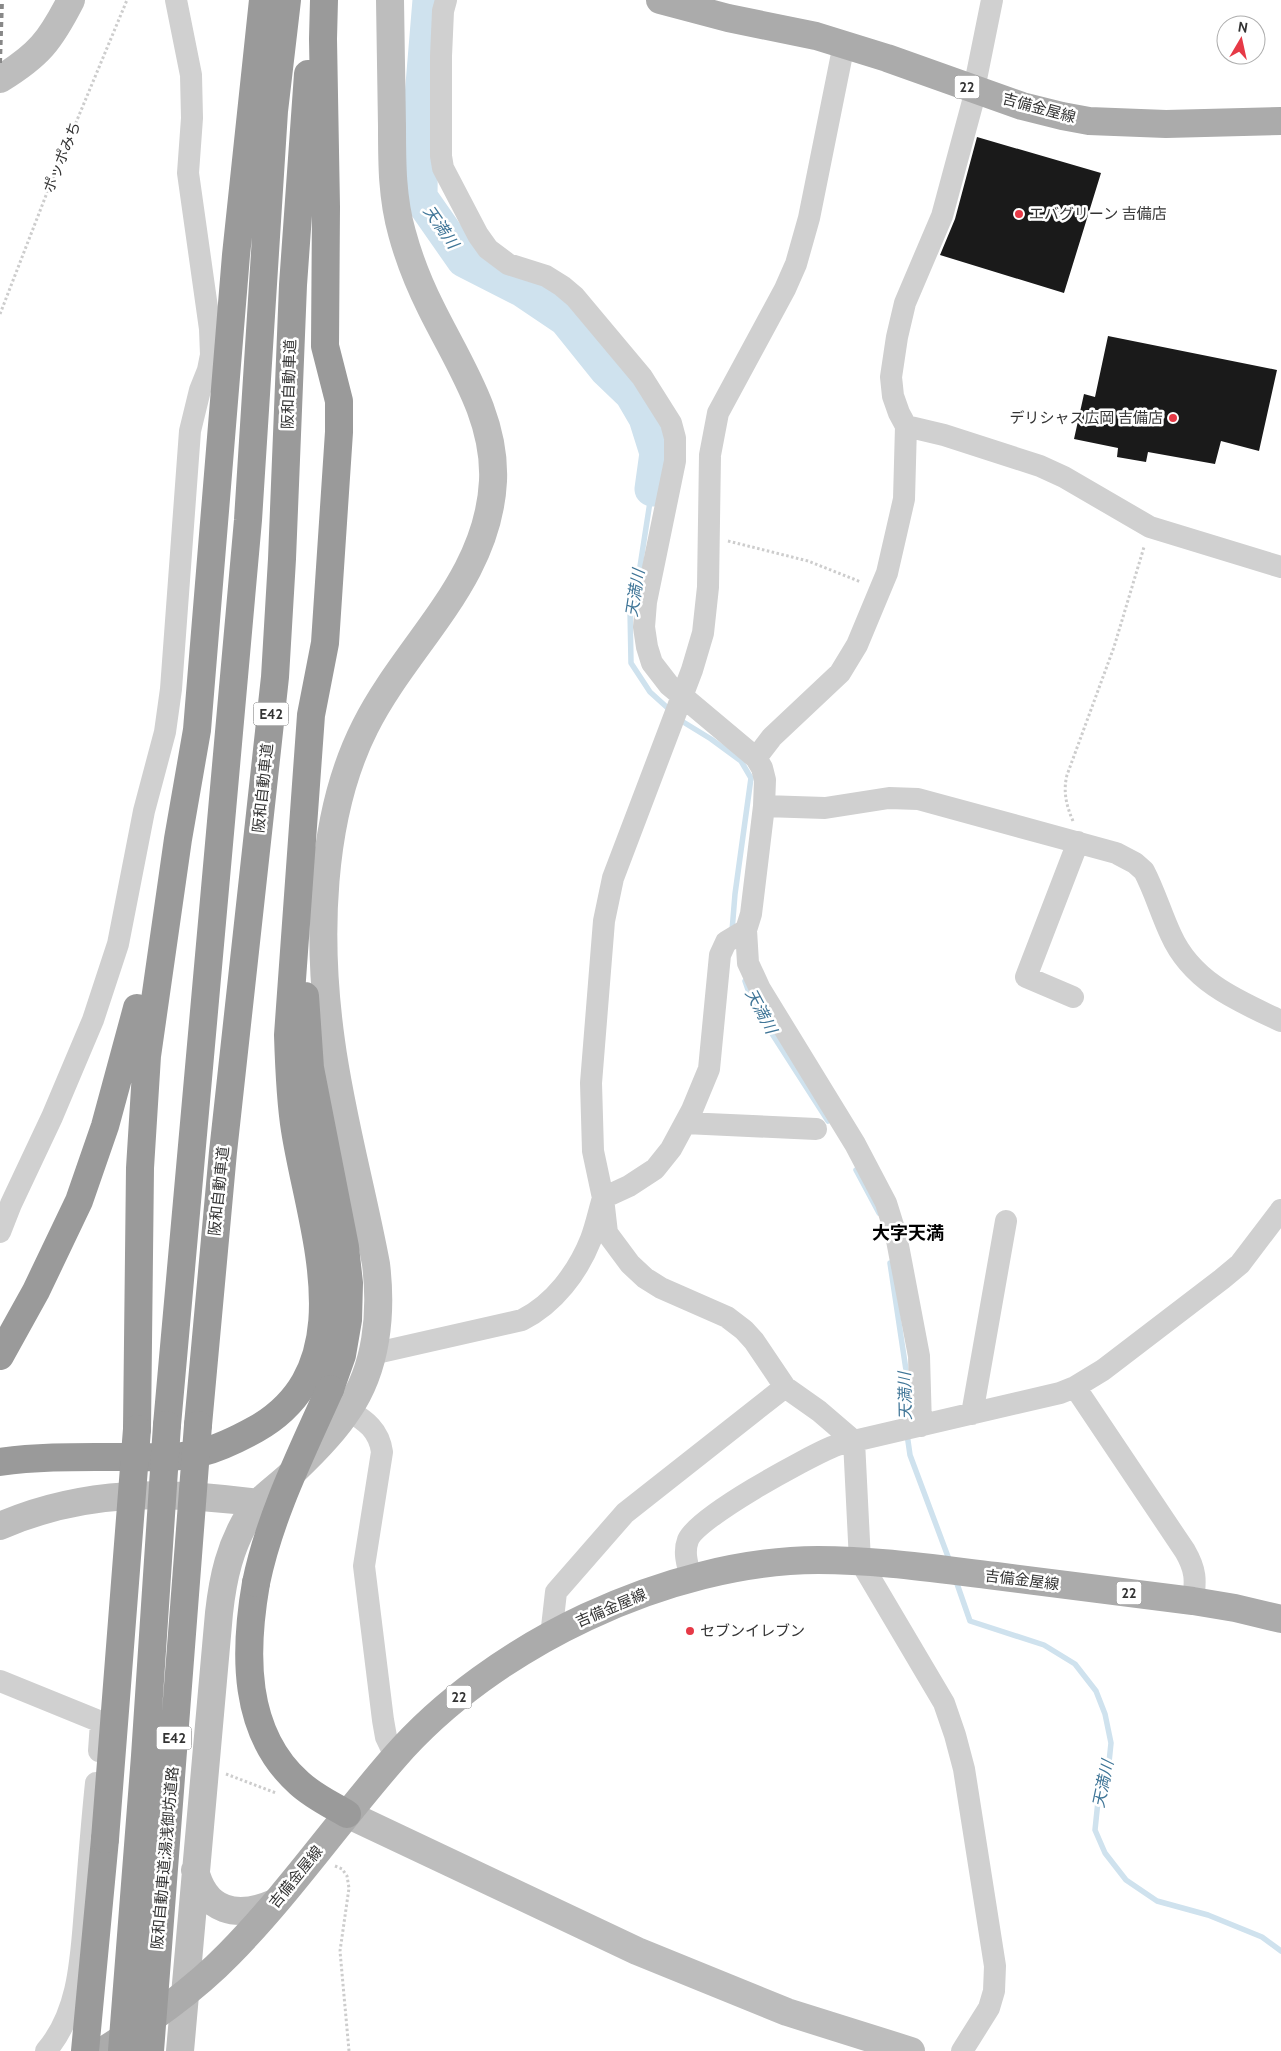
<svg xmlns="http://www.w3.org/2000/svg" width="1281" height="2051" font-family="Cabin,'Noto Sans JP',sans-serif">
  <rect width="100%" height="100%" fill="#fff"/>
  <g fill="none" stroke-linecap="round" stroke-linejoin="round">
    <!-- stream -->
    <path stroke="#cfe2ee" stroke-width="5.5" d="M652,489L639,573L632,593L630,609L631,663L650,692L671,711
      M680,720L711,739L741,761L751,778L735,894L732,931
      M745,981L753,1004L828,1121
      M856,1170L879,1213
      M890,1263L906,1370L905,1425
      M907,1434L910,1455L950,1562
      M955,1578L970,1621L1044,1645L1075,1664L1096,1691L1105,1714L1111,1743L1108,1772L1098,1801L1095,1830L1105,1853L1126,1880L1157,1901L1208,1915L1262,1937L1281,1951"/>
    <!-- river -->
    <path stroke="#cfe2ee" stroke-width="35" d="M430,0L421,109L420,197L464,260L523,290L566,319L607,370L632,394L646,418L657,453L652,489"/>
  </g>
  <!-- building -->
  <path fill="#1a1a1a" d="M977,137L1101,173L1064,293L940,255L955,219Z
    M1108,336L1277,370L1259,451L1221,441L1215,464L1148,452L1146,462L1117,457L1118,448L1074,439L1084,394L1095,397Z"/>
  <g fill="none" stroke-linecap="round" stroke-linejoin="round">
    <!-- path -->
    <path stroke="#cdcdcd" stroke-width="3" stroke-dasharray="2.5 2.5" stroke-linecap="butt" d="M0,314L50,185L127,0
      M728,541L808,561L861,582
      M1073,821C1066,805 1063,791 1067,775L1114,647L1144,547
      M226,1774L276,1793
      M335,1866L342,1869L347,1876L349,1888L340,1951L349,2051"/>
    <!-- street -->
    <path stroke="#d0d0d0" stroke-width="22" d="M446,0L443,11L441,56V156L443,168L478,235L488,249L508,264L546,276L562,286L575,297L642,377L671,423L675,438V461L646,602L644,627L647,647L652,663L669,685L756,758
      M844,44L809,218L796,264L785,289L718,413L710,455L708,587L703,633L692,670L613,878L604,921L591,1083L593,1151L603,1198L607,1233L630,1264L645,1278L661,1288L727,1317L744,1330L754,1341L785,1387L819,1411L854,1441L860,1561L944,1703L955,1735L964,1769L995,1966L994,1991L989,2008L962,2051
      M974,89L992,0
      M906,426L944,435L1040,466L1064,477L1150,527L1281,567
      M764,806L825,808L889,798L918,799L1116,853L1135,863L1144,871C1155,892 1161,914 1171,935C1192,982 1238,1001 1281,1021
      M746,930L748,963L760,989L855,1144L886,1203L896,1235L919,1356L921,1426
      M1073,997L1026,977L1078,842
      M685,1123L816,1129
      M0,1232L11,1204L52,1117L93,1020L118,944L144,811L165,732L171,689L190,431L200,390L208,370L211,355L210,329L188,173L192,118L191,75L176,0
      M372,1354L522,1320C554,1304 578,1272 591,1239C596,1226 599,1211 603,1198L629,1186L655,1169L671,1149L692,1110L709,1069L720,955L726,942L746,930L751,914L764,806L765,780L762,768L756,758L772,737L840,673L857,645L887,573L904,499L906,426L899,413L893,396L891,377L897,337L905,303L942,216L976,90
      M1075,1387L1185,1551C1196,1570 1196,1580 1193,1601
      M348,1410C366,1421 379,1430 382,1452L364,1566L383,1720L386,1737L395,1756
      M972,1414L1006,1221
      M691,1578C688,1566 683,1553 688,1540C697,1517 806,1458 832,1447C839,1444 847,1443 854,1441L1060,1393L1075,1387L1103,1370L1222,1279L1240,1264L1281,1210
      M551,1636L556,1592L625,1513L785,1387
      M0,1681L101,1722L99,1751
      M46,2051C82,2009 81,1950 86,1898C89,1860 92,1821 96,1783"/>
    <!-- secondary -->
    <path stroke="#bdbdbd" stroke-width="28" d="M0,79C39,55 50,41 71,0
      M0,1526C84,1489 169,1491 258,1503
      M347,1814L637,1951L787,2012L911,2051
      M195,1870C205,1912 237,1919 274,1903
      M180,2051L219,1613C223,1577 230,1546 249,1515C261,1496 280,1486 295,1470C314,1452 334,1432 348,1410C377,1368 382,1313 376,1264C362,1189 341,1116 331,1041C317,941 319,818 365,727C407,643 488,581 493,481C496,417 458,363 431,308C419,284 409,259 402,233C392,198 392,163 392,127C391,85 391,42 390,0"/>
    <!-- primary -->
    <path stroke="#ababab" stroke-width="28" d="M660,0L728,18L816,36L887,58L1022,106L1062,116L1089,121L1166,124L1281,121
      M103,2051C148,2022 192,1992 229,1954C289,1893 338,1822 394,1758C492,1645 668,1561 818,1560C878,1560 937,1569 996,1576C1062,1585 1128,1593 1193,1601L1235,1608L1281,1619"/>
    <!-- highway -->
    <path stroke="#9a9a9a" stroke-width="28" d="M305,996L310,1068L345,1247L349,1283L348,1320L342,1355L330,1389
      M0,1356L36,1291L79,1201L105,1126L137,1008
      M167,1425L248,520L274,111L287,0
      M198,1425L223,1152L275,677L282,559L293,285L308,74
      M137,1429L140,1168L147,1056L178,839L197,730L236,255L263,0
      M0,1462C40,1456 81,1457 121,1457C147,1457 175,1459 200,1453C220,1448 238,1439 256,1429C367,1366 310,1227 295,1130C290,1099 289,1067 288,1035L311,715L325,643L339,432V401L325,346L326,207L323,39L324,0
      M256,1583C244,1652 242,1732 299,1783C313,1796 330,1804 347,1814
      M85,2051L105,1839"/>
    <!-- rail -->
    <path stroke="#888" stroke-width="4" stroke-dasharray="5 4" stroke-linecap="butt" d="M0,63L2,0"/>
    <!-- highway-bridge -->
    <path stroke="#9a9a9a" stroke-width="28" d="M256,1583C270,1515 302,1452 330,1389
      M105,1839L137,1429
      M122,2051L145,1756L167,1425
      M150,2051L198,1425"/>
  </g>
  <!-- markers -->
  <g fill="#e63946" stroke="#fff" stroke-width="2">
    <circle cx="1019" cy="214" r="5"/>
    <circle cx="1173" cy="418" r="5"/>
    <circle cx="690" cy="1631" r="5"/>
  </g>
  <g text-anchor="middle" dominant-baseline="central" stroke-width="5" stroke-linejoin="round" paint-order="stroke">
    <!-- shield labels -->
    <g fill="#fff" stroke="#707070" stroke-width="1">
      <rect x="954.5" y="75.5" width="25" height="23" rx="4"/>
      <rect x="253.5" y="702.5" width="35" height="23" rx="4"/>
      <rect x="1116.5" y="1581.5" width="25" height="23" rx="4"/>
      <rect x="446.5" y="1685.5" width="25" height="23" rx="4"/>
      <rect x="156.5" y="1726.5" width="35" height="23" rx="4"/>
    </g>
    <g font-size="14" font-weight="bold" fill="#333">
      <text x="967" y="87">22</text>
      <text x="271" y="714">E42</text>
      <text x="1129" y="1593">22</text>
      <text x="459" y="1697">22</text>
      <text x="174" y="1738">E42</text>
    </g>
    <!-- street labels -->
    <g font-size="15" fill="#333" stroke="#fff">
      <text transform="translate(1039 108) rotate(15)">吉備金屋線</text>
      <text transform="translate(62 157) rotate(-68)">ポッポみち</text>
      <text transform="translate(289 384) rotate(-88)">阪和自動車道</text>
      <text transform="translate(263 788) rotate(-84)">阪和自動車道</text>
      <text transform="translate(219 1191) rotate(-84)">阪和自動車道</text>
      <text transform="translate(1022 1580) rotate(7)">吉備金屋線</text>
      <text transform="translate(611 1608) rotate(-23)">吉備金屋線</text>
      <text transform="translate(165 1858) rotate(-85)">阪和自動車道;湯浅御坊道路</text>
      <text transform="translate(296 1877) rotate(-51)">吉備金屋線</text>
    </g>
    <!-- poi labels -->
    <g font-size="15" fill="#333" stroke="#fff" text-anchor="start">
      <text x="1029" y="214">エバグリーン 吉備店</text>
      <text x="1163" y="418" text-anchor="end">デリシャス広岡 吉備店</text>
      <text x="700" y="1631">セブンイレブン</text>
    </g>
    <!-- water labels -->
    <g font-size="16" font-style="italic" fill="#3f7597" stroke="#fff">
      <text transform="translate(441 227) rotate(55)">天満川</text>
      <text transform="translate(635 593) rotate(-81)">天満川</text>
      <text transform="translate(761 1011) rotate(62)">天満川</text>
      <text transform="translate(905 1396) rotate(-91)">天満川</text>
      <text transform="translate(1103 1784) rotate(-78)">天満川</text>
    </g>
    <!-- quarter labels -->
    <g font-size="18" font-weight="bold" fill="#000" stroke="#fff">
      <text x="908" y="1233">大字天満</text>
    </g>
  </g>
  <!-- north arrow -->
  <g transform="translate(1241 40) rotate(9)"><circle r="24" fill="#ffffff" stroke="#adadad"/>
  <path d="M0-4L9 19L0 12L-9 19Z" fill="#e63946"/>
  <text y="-8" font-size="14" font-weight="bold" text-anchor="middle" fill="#333333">N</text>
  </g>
</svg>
